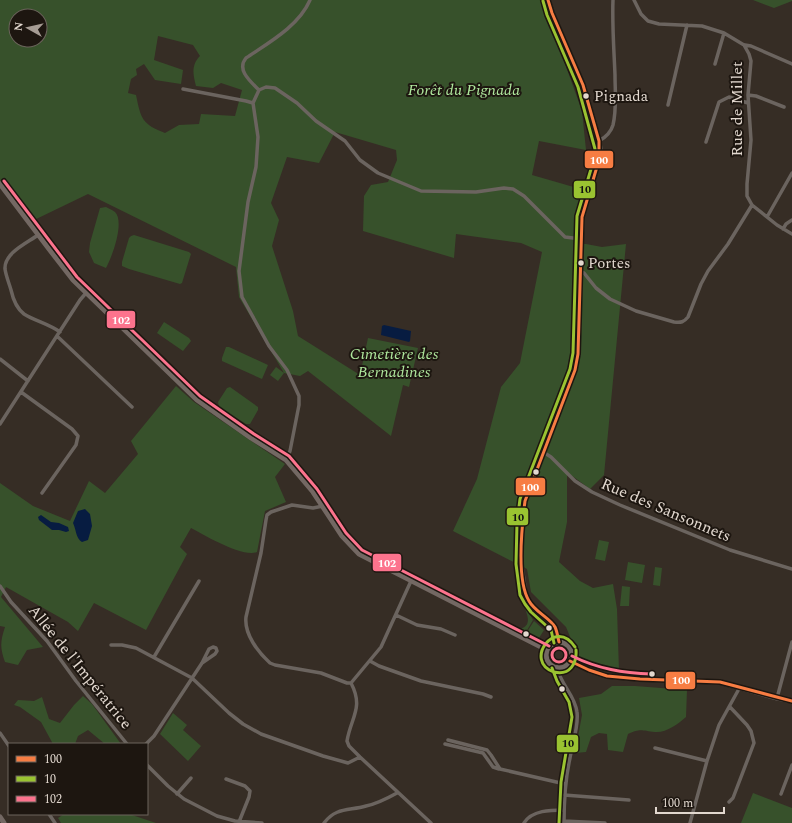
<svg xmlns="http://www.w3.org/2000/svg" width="792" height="823" font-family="Spectral,serif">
  <rect width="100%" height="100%" fill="#362d25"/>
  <!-- green -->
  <path fill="#37512b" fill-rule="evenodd" d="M0,0H542L582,111L586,150L539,141L532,175L584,190L577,213L574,244H586L602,247L626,244L604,475L590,489L567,472V522L559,562L580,581L593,588L613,584L617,609L619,671L598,668L585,662L578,656L566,627L531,592L527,569L453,531L477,479L501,387L520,363L542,252L521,243L456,234L454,258L363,231L364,196L371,185L388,182L397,160L396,150L335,132L319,163L287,157L271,203L279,220L272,246L293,311L298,336L360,375L368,338L418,348L409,387L403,385L391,436L308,371L300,376L284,373L278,381L270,375L276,367L284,373L239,297L236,267L88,194L30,222L0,184ZM16,16H40V40H16ZM158,36L193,45L200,56C191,65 193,75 196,86L213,88L221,83L242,90L235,116L201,114L199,124L179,125L165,133C142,124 141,119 136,95L128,93L131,79L137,75L136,69L144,64L155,80L181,84L183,70L154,60Z
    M753,0H792V1L774,8Z
    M106,207C109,209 113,210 115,212C125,222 112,257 106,268L94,263L89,252L90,243L100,208Z
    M134,235L189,252L191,254L190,257L182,283L180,284L129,269L122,266V262L129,238L131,236Z
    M164,322L189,338L191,341L183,351L157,333Z
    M226,347H229L268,365L262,379L222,361V358Z
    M176,386L194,402L285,464L275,477L286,502L265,511L257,552C243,558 204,535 191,528L180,547L187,554L146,630L94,603L78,631L68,622L6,587L1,597L43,647L27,650L18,665L5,662C0,648 0,642 5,627L0,626V483L33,506L70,521L89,481L105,493L138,454L131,441Z
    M230,387L258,407V410L250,424H246L219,407L218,402L227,388Z
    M599,540L609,542L605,561L595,559Z
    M628,562L645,565L642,583L625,580Z
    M655,567L662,568L660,586L653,585Z
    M622,586L630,587L629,606H620Z
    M523,602L533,620L526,632L519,629C535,626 525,611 523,602Z
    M534,621L544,630L539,638L527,632Z
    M612,686H635L687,690L686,717C678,724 666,733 655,732C642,731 641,728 628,734L623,752L608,750L607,734L599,733L591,737L586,752L575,753L582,715L579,698L601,694Z
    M83,696L92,704L121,744H105L88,730L78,736L75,744L63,743L53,744L41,722L20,707L14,705L18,700L34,701L42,697L49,719L60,723L74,705Z
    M173,713L187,725L183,730L201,746L188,761L160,734Z
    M753,793L792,808V823H741Z
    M64,814H129L156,823H61L58,818Z"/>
  <!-- water -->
  <path fill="#071c41" d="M384,325L411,331L410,341L409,342L381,335L382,326Z
    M85,509L90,514L92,526L88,540L82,542C76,539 76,529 73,523L78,511Z
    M41,515L51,522L59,523L68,527L69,531L66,532L59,530H52L39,520L38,517Z"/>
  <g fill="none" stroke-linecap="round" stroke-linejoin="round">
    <!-- street -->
    <path stroke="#6b645f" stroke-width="3.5" d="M634,0L641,14L648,21L659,24L702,26L724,33L744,45L749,54L751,61L748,95L751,140L747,184V196L752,205L777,225L792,234
      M745,45L751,46L792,64
      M715,64L724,33
      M183,89L246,101L253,103L258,137L256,167L248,202L239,271L242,297L269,346L287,370L299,396V405L290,451L286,460
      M259,90L266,87L275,88L297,103L316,121L345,141L360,160L378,173L421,191L476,192L504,188L513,189L524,196L565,237L581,239
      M748,95L756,96L784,107
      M253,103L259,90C251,82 236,70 246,58C268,43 299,26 310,0
      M668,105L687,25
      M599,141C606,137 611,132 613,125C617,108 615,91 615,75C614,50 612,25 613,0
      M706,142L719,102L729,97L748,103
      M767,217L792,173
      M783,229L786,224L792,220
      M38,235C27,243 4,253 5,269C6,276 9,283 11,290C13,299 16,308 24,314C35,321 49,324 60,332
      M580,271L584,273L596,288L610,299L636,311L674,322C681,323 684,322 688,317L701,284L708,271L728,244L752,205
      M57,336L132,407
      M0,359L28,381
      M21,392L72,429L78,436L76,445L42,493
      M0,424L80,300L86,293
      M543,452L551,457L575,481L592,492L620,505L730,550L792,569
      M323,506L313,508L292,505L271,512L267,515L266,520L261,553L246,617C244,634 258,652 270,663L275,665L321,673L347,683H351
      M411,581L381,647L351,683C364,708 351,717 347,741L349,746L360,757L431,823
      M0,586L11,602L47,641L76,681L127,744
      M396,615L417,625L441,629L455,635
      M111,645H122L136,648L192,678L229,713L243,724L261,734L323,756L348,763L360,757
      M154,657L199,581
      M370,661L379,666L421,681L483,694L491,697
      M557,667C560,684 575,695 577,712C579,726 572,745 570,758C565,780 564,801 564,823
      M777,698L792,642
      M0,733L9,746
      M448,740L487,750L491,755L500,769L565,784
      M146,744L154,736L202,663L209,649L213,647L216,648L217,651L215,654L202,663
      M445,744L483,753L493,767L499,769
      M655,748L707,761
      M147,765L168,786L184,799L217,816L235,821L262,823
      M226,779L245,786L250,791L249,797L239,822
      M177,794L191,778
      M781,794L792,765
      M564,795L629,800
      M729,802L733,798L754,743L751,731L747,725L730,707
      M49,814L55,823
      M564,821L605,823
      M324,823C336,807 349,811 366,806C376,804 388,798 397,793
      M524,823C532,810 551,810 564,810
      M690,823L707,761L719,725L740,687"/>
    <!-- secondary -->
    <path stroke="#736863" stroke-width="5" d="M548,0L552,13L583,85L599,141L600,149L599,160L586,202L582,217L578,354L575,370L525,501L522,523L521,564L525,593L529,602L535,609L555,627L559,642
      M0,184L49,249L73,280L197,400L251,438L286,460L313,492L342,536L359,554L547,650
      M546 655a13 13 0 1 1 26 0a13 13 0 1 1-26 0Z
      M570,661L589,670L607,676L640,679L720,682L777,698L792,701
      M0,817L4,823"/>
    <defs>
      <path id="bus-1" d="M548,0L552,13L583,85L599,141V160L582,217L578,354L575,370L525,501C522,525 516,580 529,601C535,612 550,618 555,627C557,631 558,638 559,642
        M570,661L589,670L607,676L640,679L720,682L792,701"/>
      <path id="bus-2" d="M543,1L547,15L578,87L595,149L594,159L577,216L573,353L570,369L520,499L517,523L516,564L520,595L525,604L531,612L551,630L554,643
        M575,647C555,616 523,662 554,672C570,676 577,663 576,650
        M552,668L557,681L569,702L572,717L561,782L559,823"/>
      <path id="bus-3" d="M4,181L77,277L200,396L254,434L289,456L317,489L346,533L362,550L549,646
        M552 655a7 7 0 1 1 14 0a7 7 0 1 1-14 0Z
        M572,656C598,669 623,673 652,674"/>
    </defs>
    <!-- bus-1 casing -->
    <use href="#bus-1" stroke="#1d1610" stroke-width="6"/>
    <!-- bus-2 casing -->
    <use href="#bus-2" stroke="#1d1610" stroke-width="6"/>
    <!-- bus-3 casing -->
    <use href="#bus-3" stroke="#1d1610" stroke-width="6"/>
    <!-- bus-1 -->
    <use href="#bus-1" stroke="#f77d43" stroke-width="3"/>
    <!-- bus-2 -->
    <use href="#bus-2" stroke="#9ac331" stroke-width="3"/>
    <!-- bus-3 -->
    <use href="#bus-3" stroke="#fc738d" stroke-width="3"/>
  </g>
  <!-- markers -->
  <g fill="#e2d8cf" stroke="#1d1610" stroke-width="1.5">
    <circle cx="586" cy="96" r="3.5"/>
    <circle cx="581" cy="263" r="3.5"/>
    <circle cx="536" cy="472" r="3.5"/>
    <circle cx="549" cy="628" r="3.5"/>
    <circle cx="526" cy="634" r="3.5"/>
    <circle cx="652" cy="674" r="3.5"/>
    <circle cx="562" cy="689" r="3.5"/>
  </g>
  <g text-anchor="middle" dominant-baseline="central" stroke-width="4" stroke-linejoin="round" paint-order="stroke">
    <!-- bus labels -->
    <g font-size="15" fill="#e2d8cf" stroke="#1d1610" text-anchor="start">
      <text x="594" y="96">Pignada</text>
      <text x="588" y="263">Portes</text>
    </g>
    <!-- park labels -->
    <g font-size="16" font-style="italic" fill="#afe89d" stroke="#1d1610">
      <text x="464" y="90">Forêt du Pignada</text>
      <text x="394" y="354">Cimetière des<tspan x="394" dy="18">Bernadines</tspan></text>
    </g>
    <!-- street labels -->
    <g font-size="16" fill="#e2d8cf" stroke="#1d1610">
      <text transform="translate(737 109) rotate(-90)">Rue de Millet</text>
      <text transform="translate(666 510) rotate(23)">Rue des Sansonnets</text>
      <text transform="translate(80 667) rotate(51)">Allée de l'Impératrice</text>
    </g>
  </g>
  <g stroke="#1d1610" stroke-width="1.5">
    <rect x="584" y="150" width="30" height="19" rx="4" fill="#f77d43"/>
    <rect x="573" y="180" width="23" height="19" rx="4" fill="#9ac331"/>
    <rect x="106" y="310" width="30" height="19" rx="4" fill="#fc738d"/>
    <rect x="515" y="477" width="31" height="19" rx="4" fill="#f77d43"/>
    <rect x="506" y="507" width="23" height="19" rx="4" fill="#9ac331"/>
    <rect x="372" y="553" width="30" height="19" rx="4" fill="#fc738d"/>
    <rect x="665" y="671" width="31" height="19" rx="4" fill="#f77d43"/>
    <rect x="556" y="734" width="23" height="19" rx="4" fill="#9ac331"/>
  </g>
  <g font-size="11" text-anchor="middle" font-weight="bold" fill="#fff">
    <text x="599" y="164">100</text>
    <text x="121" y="324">102</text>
    <text x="530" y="491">100</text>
    <text x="387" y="567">102</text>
    <text x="681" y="684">100</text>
  </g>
  <g font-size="11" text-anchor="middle" font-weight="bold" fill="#111">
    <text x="585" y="193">10</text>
    <text x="518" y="521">10</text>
    <text x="568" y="747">10</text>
  </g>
  <!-- legend -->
  <rect x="8" y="743" width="140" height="72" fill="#1d1610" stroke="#6c645c"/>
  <rect x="16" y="756" width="20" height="6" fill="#f77d43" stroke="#6c645c"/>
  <text x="44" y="763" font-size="12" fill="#e2d8cf">100</text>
  <rect x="16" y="776" width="20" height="6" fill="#9ac331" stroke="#6c645c"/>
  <text x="44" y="783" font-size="12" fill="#e2d8cf">10</text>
  <rect x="16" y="796" width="20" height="6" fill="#fc738d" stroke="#6c645c"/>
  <text x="44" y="803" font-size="12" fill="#e2d8cf">102</text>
  <!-- north arrow -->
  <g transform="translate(28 28) rotate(278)"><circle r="19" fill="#1d1610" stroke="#6c645c"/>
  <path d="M0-3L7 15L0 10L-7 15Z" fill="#a69c94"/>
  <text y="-6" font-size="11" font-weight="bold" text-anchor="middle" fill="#e2d8cf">N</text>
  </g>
  <!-- scale -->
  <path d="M656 807v6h68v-6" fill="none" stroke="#e2d8cf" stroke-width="2"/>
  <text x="662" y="807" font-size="12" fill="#e2d8cf" stroke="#1d1610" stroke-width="3" paint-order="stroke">100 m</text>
</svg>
